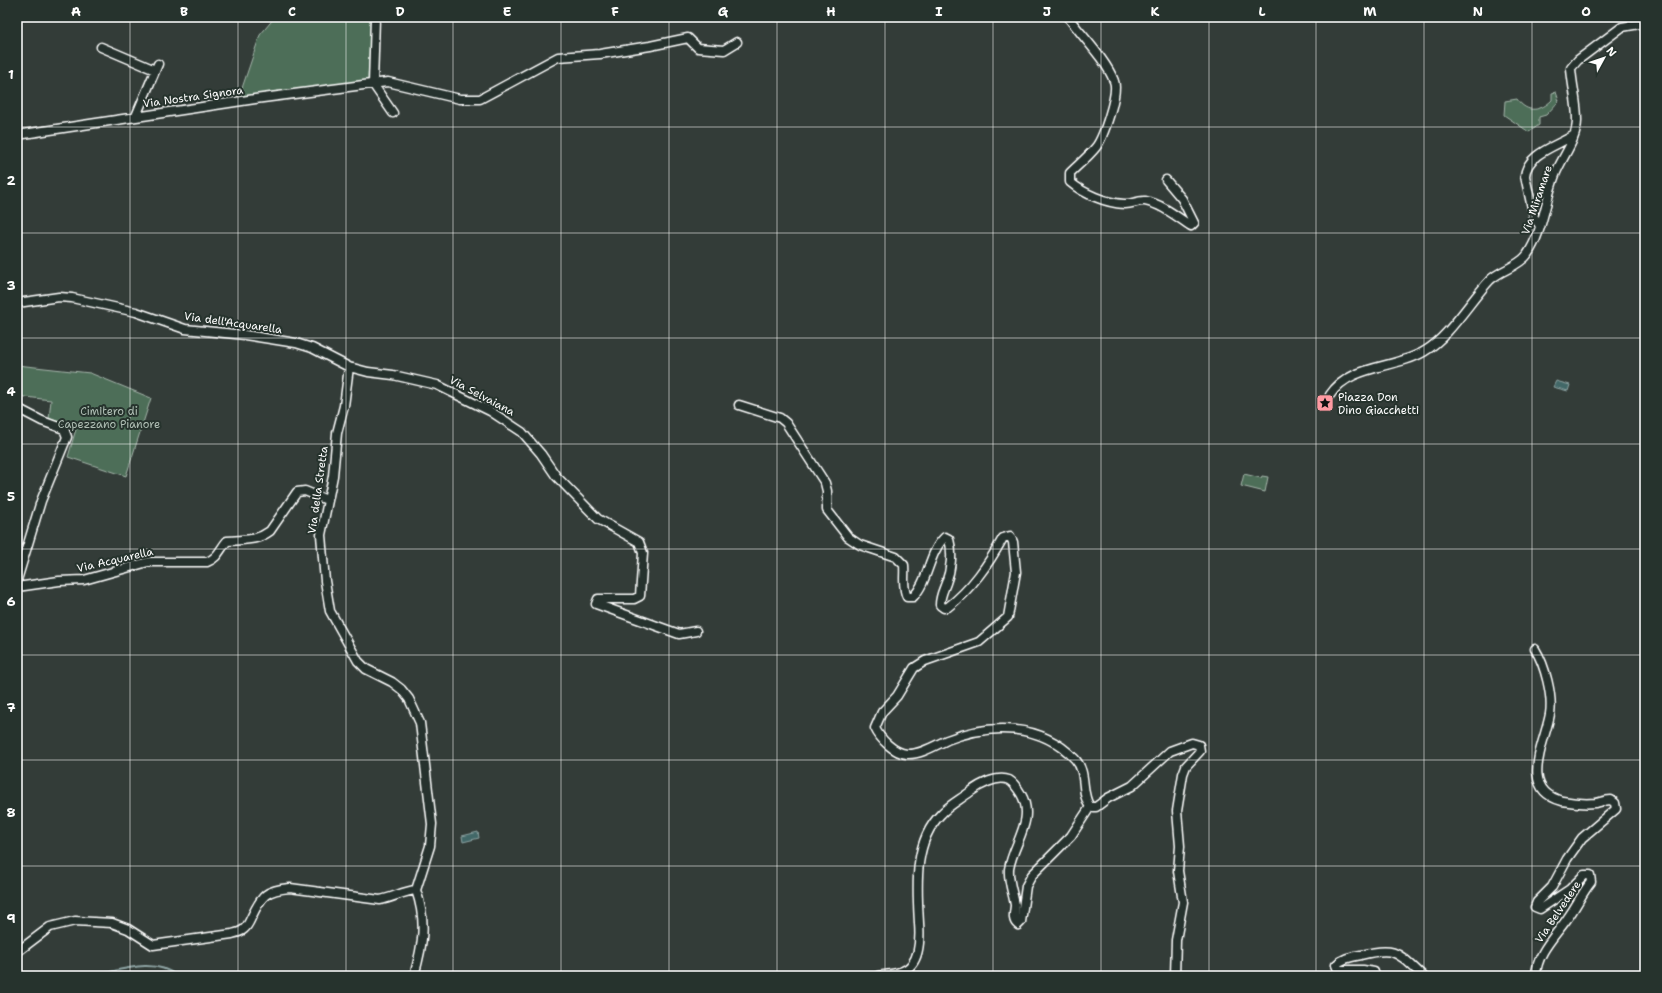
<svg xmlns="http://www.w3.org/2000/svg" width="1662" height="993" font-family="'Shantell Sans',sans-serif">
  <rect width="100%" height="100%" fill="#333c38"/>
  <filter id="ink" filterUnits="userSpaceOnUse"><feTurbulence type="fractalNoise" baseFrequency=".025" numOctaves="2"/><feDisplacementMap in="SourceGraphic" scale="8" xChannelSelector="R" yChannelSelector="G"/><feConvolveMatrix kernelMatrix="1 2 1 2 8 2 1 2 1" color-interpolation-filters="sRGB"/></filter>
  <g filter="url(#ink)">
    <!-- green -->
    <path fill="#4e6e58" stroke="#a6b6ac" d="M275,17H371L368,81L239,97L260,35Z
      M1556,92L1559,101L1546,115L1539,117V125L1529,132L1504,115L1505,101L1517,99C1527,114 1541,111 1552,100V93Z
      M17,365L90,373L151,398L126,476L68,457L76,429L49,419L51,400L17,396Z
      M1244,474L1261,478L1262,476L1268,477L1265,492L1241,486Z"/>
    <!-- water -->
    <path fill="#436767" stroke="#8ea4a4" d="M1556,381L1570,385L1568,391L1553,387Z
      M478,832L479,838L463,842L462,836Z"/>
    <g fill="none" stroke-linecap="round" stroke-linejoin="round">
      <!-- stream -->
      <path stroke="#8ea4a4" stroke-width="2" d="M92,976C119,971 153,956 177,976"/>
      <defs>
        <path id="minor" d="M1068,17C1082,36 1106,60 1114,81C1119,93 1103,138 1096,147C1088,157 1078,165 1070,173V182C1084,194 1106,203 1124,204C1131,205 1138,200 1145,201C1162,204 1177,217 1191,226L1194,223L1182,199L1166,180
          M101,47L155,70
          M373,84L375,18
          M373,84L393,113
          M136,116L158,64
          M17,135L255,99L379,83L388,82L460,99H480L558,57L600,54L650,46L688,38L698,48L724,50L737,42
          M1540,226L1534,217L1525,176C1527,153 1557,146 1574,135
          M17,303L59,297L72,298L136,312L185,329L245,335L296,343L312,348L349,367L368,372L393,375L437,385L490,411L522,432L541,454L556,476L598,519L639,542L643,553L640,596L634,599H598L596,604L679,634L696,631
          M349,367L344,406L337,433L333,476L321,535L325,581L330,611L358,661L366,669L392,682L401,689L409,699L420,723L432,824L430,846L416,890
          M1330,395C1350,364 1396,369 1425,351C1449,337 1470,301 1490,280C1500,270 1518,267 1527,255C1543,232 1545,201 1555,175C1562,157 1577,140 1577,120C1577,103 1572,85 1571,68L1578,60L1622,27L1645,23
          M739,405L780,418L786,423L825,483L827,491V510L848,537L860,545L896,557L904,565C905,576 902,587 907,597H913C929,581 928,553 945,537L949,539C953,553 951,570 946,583C943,591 940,596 940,605L944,608L948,607C972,588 988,565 1003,538L1010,536L1013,542L1016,572L1008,617L979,642L925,661L914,668L897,696L882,712L875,728C880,739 894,753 907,754C920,755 936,745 947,740C990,723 1041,723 1075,759C1088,773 1080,793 1090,807
          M17,408L42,421L64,429L67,437L41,501L17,580
          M17,587L59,581L84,580L148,562H207C218,558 220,549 227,541C244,539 255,542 270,531L297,492L305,491L327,500
          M1535,649C1545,665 1553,696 1550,714C1545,743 1518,789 1562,801C1573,803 1585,804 1596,803C1601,802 1605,800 1611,800L1615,803L1616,809L1582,838L1567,859L1552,887L1537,902L1535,907L1540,909L1570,889L1584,875H1590L1591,882C1582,893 1576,907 1567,919C1555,936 1536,954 1536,976
          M1090,807H1096L1108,798L1132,786L1170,751L1192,743L1199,745L1200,751L1186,766L1183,774L1177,811L1180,846L1178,871L1183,902L1176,940L1175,976
          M17,952L50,927L75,921L112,923L128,929L153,945L232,934C236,933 241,932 244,929C248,926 250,920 252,916C262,895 266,890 290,888L380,900C393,898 403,891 416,890
          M414,976C423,944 427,922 416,890
          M878,976C889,974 905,974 912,964C920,954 920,936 919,923C917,887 913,842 941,814C949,805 961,799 970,792C979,785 997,775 1009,780C1014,783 1018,789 1021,794C1036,820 1013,843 1009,869C1008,881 1013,893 1015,905C1015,911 1011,920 1018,925L1021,922L1026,886L1032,875L1071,836L1090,807
          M1375,976L1374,972L1363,970H1338L1336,965C1343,958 1351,957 1361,955C1396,946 1398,953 1423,976"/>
      </defs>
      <!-- minor casing -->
      <use href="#minor" stroke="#fff" stroke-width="11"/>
      <!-- minor -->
      <use href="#minor" stroke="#26332d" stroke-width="8"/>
    </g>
  </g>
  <!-- grid -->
  <path fill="none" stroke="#fff" stroke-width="1" stroke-opacity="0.55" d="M130,17V976M238,17V976M346,17V976M453,17V976M561,17V976M669,17V976M777,17V976M885,17V976M993,17V976M1101,17V976M1209,17V976M1316,17V976M1424,17V976M1532,17V976M17,127H1645M17,233H1645M17,338H1645M17,444H1645M17,549H1645M17,655H1645M17,760H1645M17,866H1645"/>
  <!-- icons -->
  <defs>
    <symbol id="sight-square" viewBox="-11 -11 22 22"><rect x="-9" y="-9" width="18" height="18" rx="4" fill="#ff9aa2" stroke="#26332d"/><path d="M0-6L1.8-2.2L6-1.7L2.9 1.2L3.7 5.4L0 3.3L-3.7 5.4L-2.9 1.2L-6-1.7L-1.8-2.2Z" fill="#111"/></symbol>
  </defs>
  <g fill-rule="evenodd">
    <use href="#sight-square" x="1315" y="393" width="20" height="20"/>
  </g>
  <g text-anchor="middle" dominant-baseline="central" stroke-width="4" stroke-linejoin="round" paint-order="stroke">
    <!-- street labels -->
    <g font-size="11" fill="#fff" stroke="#26332d">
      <text transform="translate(193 97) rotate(-8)">Via Nostra Signora</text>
      <text transform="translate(1537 200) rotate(-71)">Via Miramare</text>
      <text transform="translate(233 323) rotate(8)">Via dell'Acquarella</text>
      <text transform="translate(482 396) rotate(28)">Via Selvaiana</text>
      <text transform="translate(318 490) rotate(-82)">Via della Stretta</text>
      <text transform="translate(115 560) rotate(-13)">Via Acquarella</text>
      <text transform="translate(1558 912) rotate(-56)">Via Belvedere</text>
    </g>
    <!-- poi labels -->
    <g font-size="11" fill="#fff" stroke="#26332d" text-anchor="start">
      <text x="1338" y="397">Piazza Don<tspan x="1338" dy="13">Dino Giacchetti</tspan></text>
    </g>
    <!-- park labels -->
    <g font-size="11" fill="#afbeb4" stroke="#26332d">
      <text x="109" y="411">Cimitero di<tspan x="109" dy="13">Capezzano Pianore</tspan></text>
    </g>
  </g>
  <!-- margin -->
  <rect width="1662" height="993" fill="none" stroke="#26332d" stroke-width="44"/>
  <!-- north arrow -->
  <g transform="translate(1604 58) rotate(50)" stroke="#26332d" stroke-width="3" paint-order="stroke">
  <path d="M0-3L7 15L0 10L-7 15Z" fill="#ffffff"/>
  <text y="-6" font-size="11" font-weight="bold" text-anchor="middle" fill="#ffffff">N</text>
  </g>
  <rect x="22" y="22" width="1618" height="949" fill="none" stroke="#fff" stroke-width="1.5"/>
  <g font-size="13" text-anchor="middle" font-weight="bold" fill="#fff">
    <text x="76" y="16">A</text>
    <text x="184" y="16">B</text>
    <text x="292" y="16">C</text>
    <text x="400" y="16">D</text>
    <text x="507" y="16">E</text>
    <text x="615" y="16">F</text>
    <text x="723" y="16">G</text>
    <text x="831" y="16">H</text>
    <text x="939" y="16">I</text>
    <text x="1047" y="16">J</text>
    <text x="1155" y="16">K</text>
    <text x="1262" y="16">L</text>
    <text x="1370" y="16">M</text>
    <text x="1478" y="16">N</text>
    <text x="1586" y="16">O</text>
    <text x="11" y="79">1</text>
    <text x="11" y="185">2</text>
    <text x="11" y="290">3</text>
    <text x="11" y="396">4</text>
    <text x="11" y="501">5</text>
    <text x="11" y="606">6</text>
    <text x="11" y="712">7</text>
    <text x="11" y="817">8</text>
    <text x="11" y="923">9</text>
  </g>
</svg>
